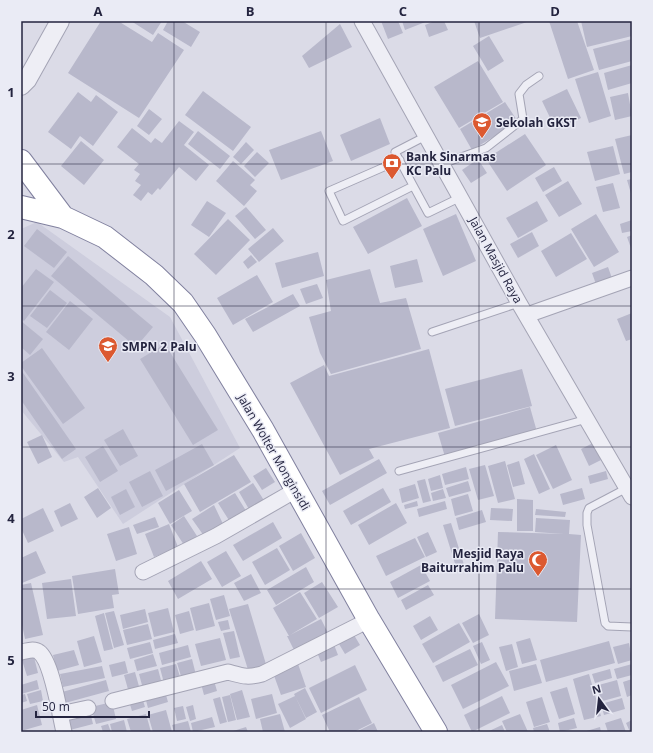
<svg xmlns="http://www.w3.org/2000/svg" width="653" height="753" font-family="'Open Sans',sans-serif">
  <rect width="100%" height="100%" fill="#dbdbe7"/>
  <!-- built -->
  <path fill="#cdcddd" d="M37,222L170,317L240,448L123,524L78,457L64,462L21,410V229Z"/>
  <!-- building -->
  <path fill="#b8b8cb" d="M101,21H118L152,42L158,33L184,50L139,118L68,73Z
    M131,21H162L153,35Z
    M168,21H182L200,32L191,47L163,30Z
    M381,21H398L403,33L388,39Z
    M402,21H428L405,30Z
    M435,21H444L448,30L429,37L425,25Z
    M474,21H530L480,38Z
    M549,21H577L594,70L568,79Z
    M581,21H632V36L587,47Z
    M340,24L352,47L309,68L302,56Z
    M489,36L504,61L488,71L473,46Z
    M632,39V61L599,70L593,49Z
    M478,61L503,102L459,128L434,87Z
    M632,65V83L608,90L604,73Z
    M598,72L611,116L589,123L575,79Z
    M567,89L581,118L556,130L542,101Z
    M203,91L251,127L233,151L185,115Z
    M78,92L91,102L96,95L118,112L93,146L80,136L71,149L48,132Z
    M628,93L632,116L615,120L610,97Z
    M505,102L518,122L472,150L460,129Z
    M149,109L162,119L149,135L137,126Z
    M380,118L390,144L351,161L340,135Z
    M179,121L194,132L184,145L209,165L196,181L179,167L160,190L158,188L152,195L148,192L141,201L133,195L141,185L135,181L140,174L134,170L139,164L117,147L132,128L151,143L155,138L162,143Z
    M198,131L230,156L220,169L188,144Z
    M321,131L333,161L281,180L269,150Z
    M525,134L546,165L507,191L486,159Z
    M632,135V172L624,174L615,139Z
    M81,141L104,160L84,185L61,166Z
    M246,142L254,150L241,164L233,157Z
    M613,146L620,174L595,181L587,152Z
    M257,152L269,163L255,177L244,166Z
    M478,159L487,173L471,183L462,170Z
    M233,161L255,180L250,185L257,191L244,206L216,181Z
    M554,167L562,181L543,192L535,178Z
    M632,179V197L627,180Z
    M568,181L582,204L559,217L545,195Z
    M613,183L620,208L603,212L596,187Z
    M407,198L422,226L368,254L353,227Z
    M207,201L226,213L209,237L191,225Z
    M537,201L548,221L518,238L506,218Z
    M246,207L266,230L255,239L235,216Z
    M456,214L476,261L443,276L423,229Z
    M596,214L619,252L594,267L571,229Z
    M228,219L250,240L216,275L194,254Z
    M632,220V231L622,233L620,224Z
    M273,228L284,241L259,262L248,249Z
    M37,229L67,252L54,268L24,246Z
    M532,232L539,246L518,258L510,244Z
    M571,233L587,259L556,277L541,251Z
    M632,235V251L627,237Z
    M318,252L324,276L282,288L275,263Z
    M251,255L257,262L248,269L243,262Z
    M68,256L153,327L136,347L51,276Z
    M417,259L423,282L395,288L390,266Z
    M608,267L613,281L597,287L592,273Z
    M36,269L54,282L24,321L21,318V288Z
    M370,269L380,303L406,298L421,349L331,374L320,353L309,317L331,311L326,280Z
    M257,275L273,302L233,325L217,298Z
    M317,284L323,298L306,304L300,289Z
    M50,290L67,303L47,328L30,316Z
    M293,294L300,306L253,332L245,319Z
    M70,301L93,319L69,350L46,332Z
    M632,313V339L626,341L617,319Z
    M21,321L43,339L30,355L21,347Z
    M165,344L218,430L193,445L140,359Z
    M42,348L85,408L63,424L21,366V363Z
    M429,349L450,428L369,449L374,458L340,475L290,383L324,365L329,376Z
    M522,369L532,406L455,426L445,389Z
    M21,370L76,449L62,459L21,400Z
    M530,407L537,432L445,457L438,433Z
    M123,429L138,456L120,466L104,440Z
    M42,435L52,457L38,464L27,442Z
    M593,443L601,460L589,466L581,449Z
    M202,444L214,465L166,491L155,470Z
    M556,445L572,480L553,489L536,455Z
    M103,446L118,471L100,482L85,457Z
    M534,454L550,489L539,494L524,459Z
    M234,455L251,482L200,512L184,484Z
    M379,459L387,473L330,505L322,491Z
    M505,461L515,499L498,503L488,466Z
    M519,461L525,484L513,487L507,465Z
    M485,465L494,496L478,500L469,469Z
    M466,467L469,479L445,485L442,474Z
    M266,468L275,482L262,490L253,476Z
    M150,471L163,496L142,507L129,482Z
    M606,471L608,479L590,484L588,476Z
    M440,475L443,488L431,491L428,479Z
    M425,479L431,501L423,503L417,481Z
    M468,481L471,491L449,497L446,488Z
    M253,483L265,502L250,511L239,492Z
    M415,484L419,498L402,503L399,489Z
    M98,488L111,508L97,518L84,497Z
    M383,488L391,502L351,525L343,511Z
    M582,488L585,499L563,505L560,494Z
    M126,489L135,507L120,515L111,497Z
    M443,489L446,498L433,501L431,493Z
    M179,490L192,511L170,524L158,503Z
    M235,493L248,514L232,525L218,503Z
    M468,494L473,511L455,516L451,499Z
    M517,499L533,500V531H517Z
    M417,501L418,506L405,509L404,505Z
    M445,501L447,509L419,517L417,509Z
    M70,503L78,519L61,527L54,511Z
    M396,503L407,523L369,545L358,525Z
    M214,505L224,526L204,536L192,519Z
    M43,508L54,531L28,543L21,528V519Z
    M491,508L513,509L512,521L490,520Z
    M536,509L566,512L565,517L535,515Z
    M482,510L486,522L459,530L456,518Z
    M184,516L197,536L184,545L171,525Z
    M155,517L159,527L137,534L133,525Z
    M536,518L570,520L569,534L581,535L577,622L495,619L498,532L564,534L535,532Z
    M273,522L282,538L243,561L233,545Z
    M451,523L465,568L457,570L443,525Z
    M169,524L178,547L154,557L145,534Z
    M129,527L137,554L116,561L107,534Z
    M428,532L437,552L426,557L417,537Z
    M301,533L315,558L293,571L279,546Z
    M415,538L425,557L386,576L376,556Z
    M277,548L290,570L265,585L252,562Z
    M36,551L46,573L22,583L21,558Z
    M226,551L241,576L222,587L207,562Z
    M201,561L212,579L178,599L168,581Z
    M421,565L430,581L398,598L390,582Z
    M306,567L314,582L276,605L267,590Z
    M115,569L119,594L112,595L114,608L78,614L72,576Z
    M251,574L261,593L244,601L234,583Z
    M71,579L76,616L47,619L42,583Z
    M322,582L338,607L319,618L304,593Z
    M31,583L43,635L25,639L21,620V585Z
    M428,585L434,595L406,610L401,600Z
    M300,592L317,619L290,635L321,619L331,639L297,656L287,636H289L273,608Z
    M224,595L230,616L216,620L210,599Z
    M209,603L215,626L196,631L190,608Z
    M248,604L268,671L250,676L229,609Z
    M168,608L174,632L154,637L148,613Z
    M145,609L148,622L123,629L120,615Z
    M114,611L124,645L114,648L105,613Z
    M189,611L194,630L180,634L175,615Z
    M104,613L113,649L104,651L95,616Z
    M479,614L489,635L473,643L462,623Z
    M430,616L438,630L421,640L413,626Z
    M228,620L230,629L221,631L218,622Z
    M459,623L470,642L433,663L422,644Z
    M148,624L152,639L127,645L123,630Z
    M351,630L360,645L345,654L336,639Z
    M234,631L240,657L230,659L223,633Z
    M175,634L178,643L155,649L153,640Z
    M94,636L102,662L84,667L77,641Z
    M220,638L226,660L201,666L195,644Z
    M530,638L537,660L522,664L516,642Z
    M609,641L615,663L546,682L540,660Z
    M150,642L153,653L130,659L127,648Z
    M333,642L338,655L321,662L316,650Z
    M482,642L490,660L481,664L473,646Z
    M629,643L632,660L618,664L613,647Z
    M512,644L518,667L506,671L499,647Z
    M188,645L191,657L162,665L159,653Z
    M470,649L478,665L443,682L435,666Z
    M74,650L79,665L57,671L53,655Z
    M153,654L157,666L137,671L134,660Z
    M34,657L38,673L27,676L22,660Z
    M192,659L197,679L183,683L177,663Z
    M125,661L128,673L112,677L109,665Z
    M297,661L306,687L281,695L272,670Z
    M496,662L509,686L463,709L451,685Z
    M176,664L182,683L165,687L160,668Z
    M536,664L542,683L514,691L509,671Z
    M632,664V675L617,679L614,669Z
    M355,665L367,690L321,713L309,688Z
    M102,666L105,678L63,687L60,674Z
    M158,669L162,684L143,689L139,674Z
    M610,669L612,678L595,683L592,674Z
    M135,672L140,690L129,693L124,675Z
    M589,674L601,716L584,720L573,679Z
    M213,677L217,691L204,695L200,680Z
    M632,679V695L627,697L623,682Z
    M37,680L39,689L21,694V685Z
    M106,680L109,691L65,703L62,692Z
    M617,680L621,696L599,702L595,686Z
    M567,687L575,714L559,719L550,692Z
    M164,688L168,702L148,708L144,693Z
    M305,688L317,712L306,718L294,694Z
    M41,690L43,701L30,704L27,694Z
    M242,690L250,717L237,720L230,694Z
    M25,694L27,701L21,703V695Z
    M141,694L145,707L132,711L128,698Z
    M272,694L277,713L256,719L251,699Z
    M230,695L236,720L228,722L222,697Z
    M295,696L306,719L290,728L278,704Z
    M502,696L510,713L472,732L464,715Z
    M220,697L227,722L220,724L213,699Z
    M359,697L372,723L354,732H330L322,715Z
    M542,697L550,722L534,727L526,702Z
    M622,698L625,709L604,715L601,704Z
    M112,702L116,719L96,724L91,707Z
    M37,705L42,725L21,731V710Z
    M193,705L196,719L190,721L186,707Z
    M183,706L186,719L177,721L174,708Z
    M89,708L93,724L70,730L66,714Z
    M166,710L172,732H153L148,715Z
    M146,714L151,732H131L127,719Z
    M280,714L285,732H263L260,719Z
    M520,714L528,732H507L502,721Z
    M212,717L215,727L193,732L191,723Z
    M574,718L577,728L560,732L558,723Z
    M621,718L626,732H608L605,723Z
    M124,720L127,732H112L110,724Z
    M632,720V732H630L626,723Z
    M188,721L191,732H174L172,725Z
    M374,723L378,732H356Z
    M108,724L111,732H103L101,726Z
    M547,724L550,732H534L533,728Z
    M502,725L505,732H487Z
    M246,727L248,732H230Z
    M600,727L601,732H583Z"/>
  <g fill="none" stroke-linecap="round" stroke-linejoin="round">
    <defs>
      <path id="service" d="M426,136L395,152L428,213L461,197
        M400,160L329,191L343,221L413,186
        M442,164L486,148L523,119L519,94L526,85L539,76
        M432,332L519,303
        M399,471L587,419
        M627,488L589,508L587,513V525L605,623L608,626L632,627"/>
      <path id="minor" d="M362,21L519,303L632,497
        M527,315L632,278
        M143,572L216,536L296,490
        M21,652C27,651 34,648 39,652C52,661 60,716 64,732
        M113,701L228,672C243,676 247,678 262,674L369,620
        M60,714L88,708"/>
      <path id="tertiary" d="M21,86L27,80L60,21"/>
      <path id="trunk" d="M21,161L63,217
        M21,207L63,217L105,237L154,275L183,303L205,335L263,430L369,620L436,732"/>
    </defs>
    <!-- service casing -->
    <use href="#service" stroke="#a4a4b5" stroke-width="9"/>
    <!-- minor casing -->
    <use href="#minor" stroke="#a4a4b5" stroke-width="17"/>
    <!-- tertiary casing -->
    <use href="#tertiary" stroke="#a4a4b5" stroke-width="20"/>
    <!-- trunk casing -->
    <use href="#trunk" stroke="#81819f" stroke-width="24"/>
    <!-- service -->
    <use href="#service" stroke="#eeeef5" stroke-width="7"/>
    <!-- minor -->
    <use href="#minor" stroke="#eeeef5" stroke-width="15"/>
    <!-- tertiary -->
    <use href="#tertiary" stroke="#eeeef5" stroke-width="18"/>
    <!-- trunk -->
    <use href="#trunk" stroke="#fff" stroke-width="22"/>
  </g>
  <!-- grid -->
  <path fill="none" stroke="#24243f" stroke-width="1" stroke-opacity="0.55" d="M174,21V732M326,21V732M479,21V732M21,164H632M21,306H632M21,447H632M21,589H632"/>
  <!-- icons -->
  <defs>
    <symbol id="school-pin" viewBox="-11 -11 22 30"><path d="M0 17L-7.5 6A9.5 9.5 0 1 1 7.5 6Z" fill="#dc5930" stroke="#eaebf5"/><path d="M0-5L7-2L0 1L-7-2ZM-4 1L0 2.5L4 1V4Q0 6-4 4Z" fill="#fff"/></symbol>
    <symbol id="bank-pin" viewBox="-11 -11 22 30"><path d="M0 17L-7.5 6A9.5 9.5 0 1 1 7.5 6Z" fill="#dc5930" stroke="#eaebf5"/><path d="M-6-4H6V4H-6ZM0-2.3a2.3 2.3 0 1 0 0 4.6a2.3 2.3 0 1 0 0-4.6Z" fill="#fff"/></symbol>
    <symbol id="mosque-pin" viewBox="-11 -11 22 30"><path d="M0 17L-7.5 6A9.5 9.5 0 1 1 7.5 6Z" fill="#dc5930" stroke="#eaebf5"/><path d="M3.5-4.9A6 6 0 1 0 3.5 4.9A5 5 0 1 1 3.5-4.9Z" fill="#fff"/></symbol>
  </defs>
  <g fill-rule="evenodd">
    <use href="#school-pin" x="471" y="111" width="22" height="30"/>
    <use href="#bank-pin" x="381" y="152" width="22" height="30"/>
    <use href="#school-pin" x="97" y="335" width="22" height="30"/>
    <use href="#mosque-pin" x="527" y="549" width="22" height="30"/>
  </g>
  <g text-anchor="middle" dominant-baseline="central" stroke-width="3" stroke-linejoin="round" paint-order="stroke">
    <!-- poi labels -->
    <g font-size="12" font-weight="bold" fill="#24243f" stroke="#eaebf5" text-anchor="start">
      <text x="496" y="122">Sekolah GKST</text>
      <text x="406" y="156">Bank Sinarmas<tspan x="406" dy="14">KC Palu</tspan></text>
      <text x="122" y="346">SMPN 2 Palu</text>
      <text x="524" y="553" text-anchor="end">Mesjid Raya<tspan x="524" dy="14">Baiturrahim Palu</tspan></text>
    </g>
    <!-- street labels -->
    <g font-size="12" fill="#24243f" stroke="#eaebf5">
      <text transform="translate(496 260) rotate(61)">Jalan Masjid Raya</text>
      <text transform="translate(274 452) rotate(60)">Jalan Wolter Monginsidi</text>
    </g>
  </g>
  <!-- border -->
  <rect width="653" height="753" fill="none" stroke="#eaebf5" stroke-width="44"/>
  <!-- north arrow -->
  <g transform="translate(599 699) rotate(345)" stroke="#eaebf5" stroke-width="3" paint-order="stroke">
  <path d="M0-3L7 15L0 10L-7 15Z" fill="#24243f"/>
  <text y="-6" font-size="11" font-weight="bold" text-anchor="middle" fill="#24243f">N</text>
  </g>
  <!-- scale -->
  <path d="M36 711v6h113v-6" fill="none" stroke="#24243f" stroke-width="2"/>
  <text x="42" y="711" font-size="12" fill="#24243f" stroke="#eaebf5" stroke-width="3" paint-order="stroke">50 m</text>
  <rect x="22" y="22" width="609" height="709" fill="none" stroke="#24243f" stroke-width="1.5"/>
  <g font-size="13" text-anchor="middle" font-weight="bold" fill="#24243f">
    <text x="98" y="16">A</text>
    <text x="250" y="16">B</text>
    <text x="403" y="16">C</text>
    <text x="555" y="16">D</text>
    <text x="11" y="97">1</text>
    <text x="11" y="239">2</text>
    <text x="11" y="381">3</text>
    <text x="11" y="523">4</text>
    <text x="11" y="665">5</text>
  </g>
</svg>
